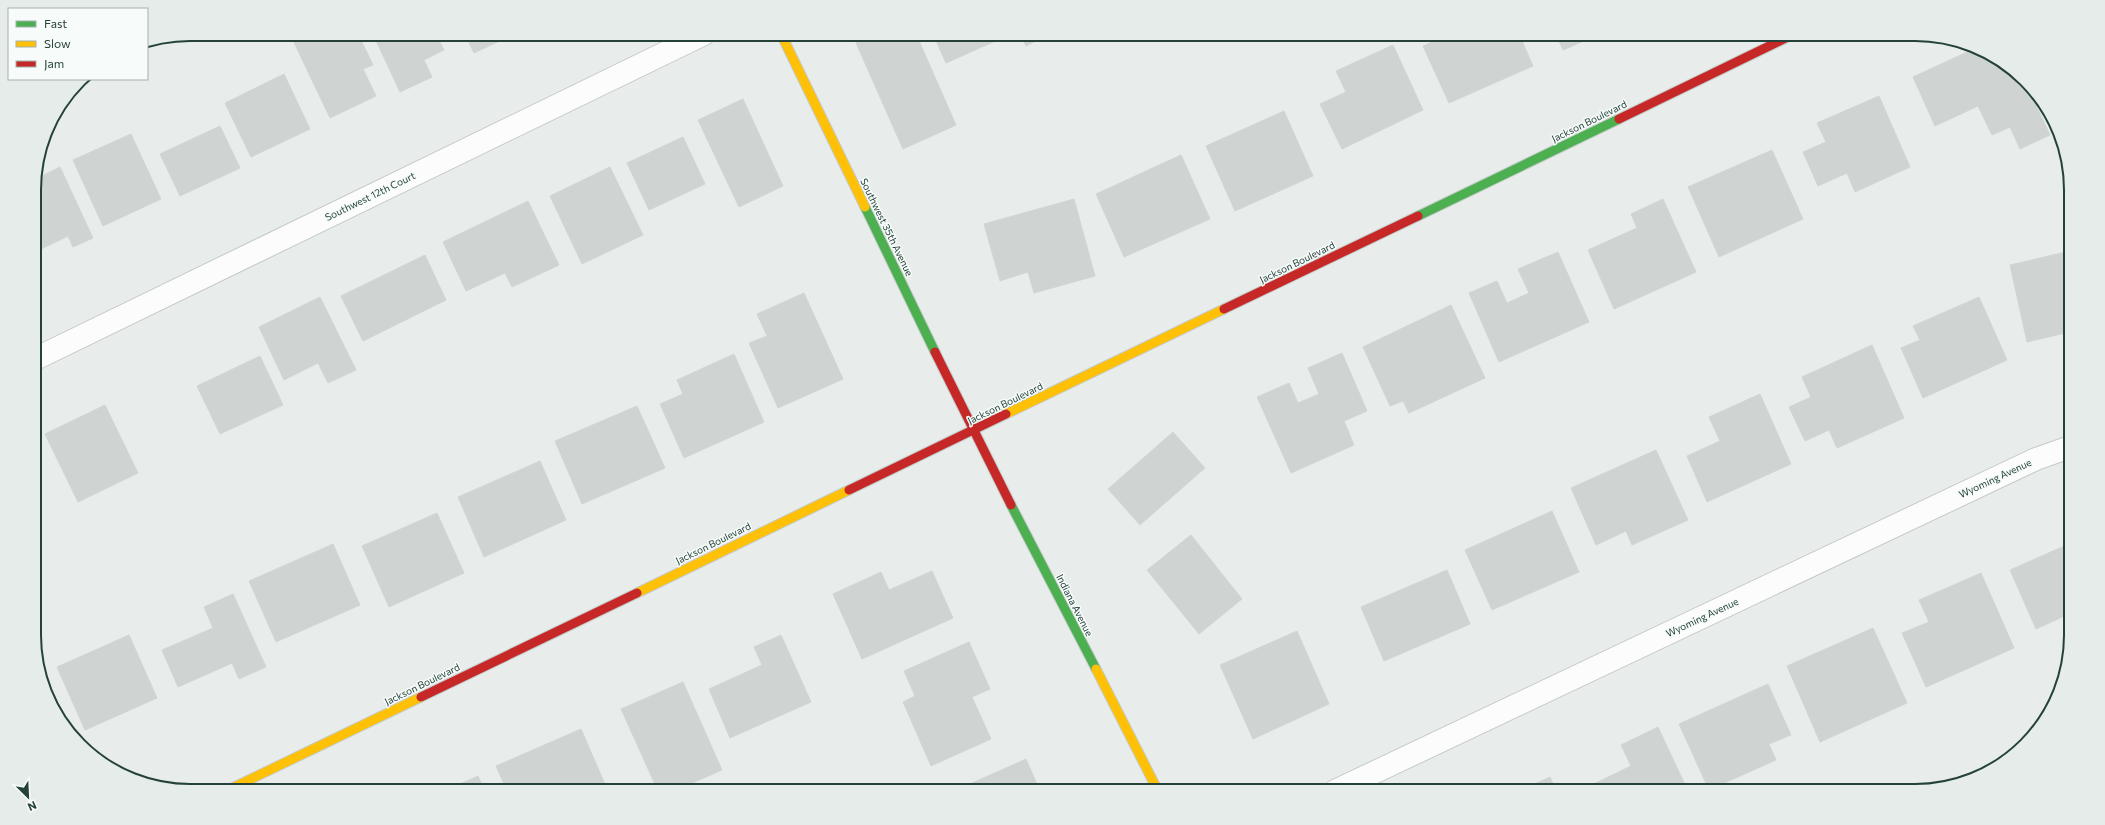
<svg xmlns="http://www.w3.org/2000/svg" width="2105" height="825" font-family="Commissioner,sans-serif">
  <rect width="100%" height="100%" fill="#e8edeb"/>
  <!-- building -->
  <path fill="#cfd4d2" stroke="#d1d6d4" d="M290,34H345L347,37L358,34L373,65L363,69L376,96L330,118Z
    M373,34H436L444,50L424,60L432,77L400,92Z
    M465,34H515L474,53Z
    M876,34H916L956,125L903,149L856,43Z
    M933,34H1000L1002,38L946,63Z
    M1021,34H1049L1026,46Z
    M1450,34H1519L1533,66L1449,103L1423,46Z
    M1556,34H1600L1563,50Z
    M1393,45L1423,110L1342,149L1320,104L1346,92L1336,71Z
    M1976,48L2002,60L2026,83L2050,135L2020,149L2010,127L1992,135L1978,106L1935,126L1913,77Z
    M284,74L310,129L251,157L225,103Z
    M1879,96L1910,167L1855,192L1847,173L1818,186L1803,152L1826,142L1817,123Z
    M743,99L783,186L739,207L698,120Z
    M1284,111L1313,176L1235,211L1206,146Z
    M220,126L240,168L180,196L160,154Z
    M131,134L161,199L103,226L73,160Z
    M683,137L705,184L649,210L627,163Z
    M1772,150L1803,219L1719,257L1688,187Z
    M1181,155L1210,219L1124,257L1096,194Z
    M60,167L93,238L73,247L68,236L35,252L34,180Z
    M610,167L643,235L582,264L550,196Z
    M1074,199L1095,276L1034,293L1028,272L1000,281L984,224Z
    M1663,199L1696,272L1614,309L1588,250L1637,228L1631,214Z
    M528,201L559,265L512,287L505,273L466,291L443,242Z
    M2070,251V332L2027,342L2010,265Z
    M1558,252L1589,322L1499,362L1469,293L1497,281L1507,303L1529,293L1518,269Z
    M425,255L446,300L363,341L341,296Z
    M804,293L843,379L778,408L749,343L767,336L757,314Z
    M320,297L356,370L328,383L318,363L284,380L259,327Z
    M1979,297L2007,360L1923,398L1901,348L1920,340L1913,326Z
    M1451,305L1485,378L1409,413L1403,401L1390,406L1363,347Z
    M1872,345L1904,418L1837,448L1829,430L1805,441L1789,407L1811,397L1802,377Z
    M1342,353L1367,411L1344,421L1354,445L1291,473L1257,397L1289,383L1298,403L1319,394L1308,368Z
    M734,354L764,422L684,458L660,404L683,394L677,380Z
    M260,356L283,405L220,434L197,386Z
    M1760,394L1791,464L1707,502L1687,456L1720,441L1709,417Z
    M105,405L138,473L78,502L45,434Z
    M637,406L665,468L582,504L555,441Z
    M1173,432L1205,468L1140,525L1108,489Z
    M1656,450L1688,520L1632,545L1626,531L1596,545L1571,488Z
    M540,461L566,520L484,557L458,497Z
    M1552,511L1579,572L1492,610L1465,550Z
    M437,513L464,573L389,607L362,546Z
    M1191,535L1242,599L1199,634L1147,570Z
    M2071,543V613L2036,629L2010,570Z
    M333,544L360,605L276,642L249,581Z
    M1447,570L1470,624L1384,661L1361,607Z
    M932,571L953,618L862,659L833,594L881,572L889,590Z
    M1981,573L2014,648L1926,687L1902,633L1929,622L1919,600Z
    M233,594L266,667L239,679L232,663L178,687L162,650L213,628L204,607Z
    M1873,628L1907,703L1820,742L1787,666Z
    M1297,631L1329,704L1253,739L1220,665Z
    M129,635L157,698L85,730L57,667Z
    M781,635L811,702L730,738L709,689L762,665L754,647Z
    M969,642L990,689L972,697L991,739L931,766L903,702L915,696L904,671Z
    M683,682L722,770L674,791H658L621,709Z
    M1768,684L1791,735L1769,744L1776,760L1709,790L1679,724Z
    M1658,727L1688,791H1584L1583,789L1631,766L1621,745Z
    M581,729L608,791H507L496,766Z
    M1026,759L1040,791H954Z
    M478,776L485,791H444Z
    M1550,777L1556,791H1519Z"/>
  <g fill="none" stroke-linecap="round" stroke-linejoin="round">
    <defs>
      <path id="street" d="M35,359L704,34
        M1335,791L2036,459L2070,447"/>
      <path id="fast" d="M865,207L935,352
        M1418,216L1619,119
        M1011,505L1096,669"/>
      <path id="slow" d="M781,34L865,207
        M1006,414L1224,309
        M637,593L849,490
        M1096,669L1158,791
        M226,791L421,697"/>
      <path id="jam" d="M1619,119L1794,34
        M1224,309L1418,216
        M935,352L1011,505
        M849,490L1006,414
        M421,697L637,593"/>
    </defs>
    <!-- street casing -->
    <use href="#street" stroke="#c5cac8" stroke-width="24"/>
    <!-- fast casing -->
    <use href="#fast" stroke="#c3cbc8" stroke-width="11"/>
    <!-- slow casing -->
    <use href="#slow" stroke="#c3cbc8" stroke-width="11"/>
    <!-- jam casing -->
    <use href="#jam" stroke="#c3cbc8" stroke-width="11"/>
    <!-- street -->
    <use href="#street" stroke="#fcfcfc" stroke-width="22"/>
    <!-- fast -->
    <use href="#fast" stroke="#4caf50" stroke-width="9"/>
    <!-- slow -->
    <use href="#slow" stroke="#ffc107" stroke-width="9"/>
    <!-- jam -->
    <use href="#jam" stroke="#c62828" stroke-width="9"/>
  </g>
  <g text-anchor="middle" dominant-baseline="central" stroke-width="3" stroke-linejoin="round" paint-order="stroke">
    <!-- street labels -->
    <g font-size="10" fill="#24423a" stroke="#f7fbf9">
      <text transform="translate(1589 121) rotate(-26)">Jackson Boulevard</text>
      <text transform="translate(370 196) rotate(-26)">Southwest 12th Court</text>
      <text transform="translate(887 227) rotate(64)">Southwest 35th Avenue</text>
      <text transform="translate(1297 262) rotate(-26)">Jackson Boulevard</text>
      <text transform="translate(1005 403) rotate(-26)">Jackson Boulevard</text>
      <text transform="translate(1995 478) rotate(-25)">Wyoming Avenue</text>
      <text transform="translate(713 543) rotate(-26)">Jackson Boulevard</text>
      <text transform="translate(1075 605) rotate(63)">Indiana Avenue</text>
      <text transform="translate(1702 617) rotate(-25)">Wyoming Avenue</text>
      <text transform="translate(422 684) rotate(-26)">Jackson Boulevard</text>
    </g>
  </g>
  <!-- crop -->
  <path d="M0 0H2105V825H0ZM190 41H1915A149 149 0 0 1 2064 190V635A149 149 0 0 1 1915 784H190A149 149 0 0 1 41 635V190A149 149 0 0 1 190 41Z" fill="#e6ecea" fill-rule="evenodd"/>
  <path fill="none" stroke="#24423a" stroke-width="2" d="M190 41H1915A149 149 0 0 1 2064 190V635A149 149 0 0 1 1915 784H190A149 149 0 0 1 41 635V190A149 149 0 0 1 190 41Z"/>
  <!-- legend -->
  <rect x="8" y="8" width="140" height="72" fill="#f7fbf9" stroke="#a3b1ad"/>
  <rect x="16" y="21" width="20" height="6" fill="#4caf50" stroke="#a3b1ad"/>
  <text x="44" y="28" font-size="12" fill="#24423a">Fast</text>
  <rect x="16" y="41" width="20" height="6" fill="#ffc107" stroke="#a3b1ad"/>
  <text x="44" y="48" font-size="12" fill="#24423a">Slow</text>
  <rect x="16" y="61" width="20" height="6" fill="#c62828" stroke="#a3b1ad"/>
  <text x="44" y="68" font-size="12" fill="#24423a">Jam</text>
  <!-- north arrow -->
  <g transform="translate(28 797) rotate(156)" stroke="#f7fbf9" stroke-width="3" paint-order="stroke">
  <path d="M0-3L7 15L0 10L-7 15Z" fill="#24423a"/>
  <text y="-6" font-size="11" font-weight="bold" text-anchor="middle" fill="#24423a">N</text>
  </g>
</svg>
